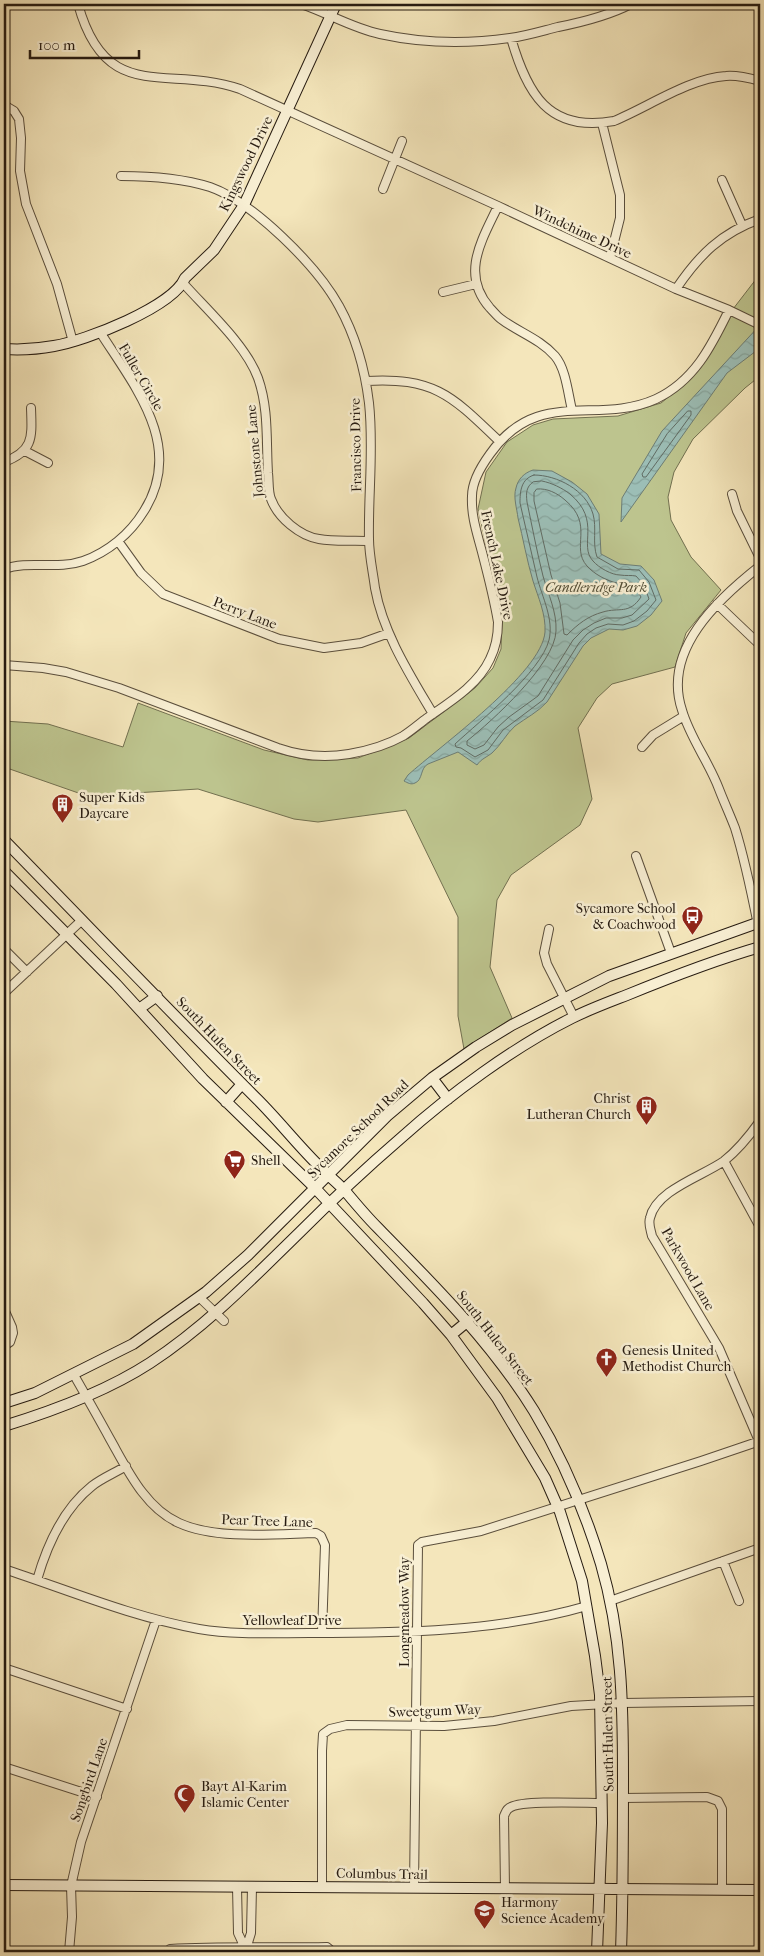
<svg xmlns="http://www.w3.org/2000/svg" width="764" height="1956" font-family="'IM FELL French Canon',serif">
  <defs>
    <pattern id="water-waves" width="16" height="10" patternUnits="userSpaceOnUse" patternTransform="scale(1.25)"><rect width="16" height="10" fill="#9cbeb6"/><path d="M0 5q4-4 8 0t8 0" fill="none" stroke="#86a39b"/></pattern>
  </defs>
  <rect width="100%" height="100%" fill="#f4e6bb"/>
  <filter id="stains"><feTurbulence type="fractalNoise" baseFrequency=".004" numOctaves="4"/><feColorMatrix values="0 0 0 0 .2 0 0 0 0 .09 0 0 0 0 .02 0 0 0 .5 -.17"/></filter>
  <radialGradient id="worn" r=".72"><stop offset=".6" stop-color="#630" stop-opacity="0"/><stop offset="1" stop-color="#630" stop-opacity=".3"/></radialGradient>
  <!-- green -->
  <path fill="#bdc48e" stroke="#727050" d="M760,274V376L745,388L693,439L674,472L668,497L671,520L691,557L721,590L686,633L675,667L612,684L597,698L578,728L592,799L580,825L511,875L497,900L490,967L512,1018L464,1049L458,1016V917L406,810L318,822L294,819L198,789L87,796L4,767V721L48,724L123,747L138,703L264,750L308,760L358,758L409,738L475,688L493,668L501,649L502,614L478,509L486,472L507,442L533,425L553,419L618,416L661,403L693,377L723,322Z"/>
  <!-- water -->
  <path fill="url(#water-waves)" stroke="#6d7d74" d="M760,325V348L727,373L621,522L622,498L662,431Z
    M533,470L552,471L572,482L587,494L599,514L601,554L620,564L641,566L654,580L662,601L651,615L637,626L623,630L609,629L591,638L583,646L547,702C538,712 526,718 515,726C506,734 501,745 492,753C487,757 481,759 477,765L458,752C448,756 438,760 428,764C420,768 423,780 415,783C411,785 408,783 404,781L408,775C439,747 542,673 545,632C546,614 538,597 533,581C527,561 523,538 518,518C517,509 513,497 516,488C518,479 524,473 533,470Z"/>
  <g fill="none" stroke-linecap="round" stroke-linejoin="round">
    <!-- shore -->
    <path stroke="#616c64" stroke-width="1" d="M688,411H691V415L646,477H643L642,474L667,434Z
      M534,475C557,475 586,490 593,514C597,528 592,543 597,557L618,569L639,570L649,582L656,600L647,611L634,621L623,625L608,624L596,628L587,634L579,643L543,700L503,730L488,750L475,757L461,748L456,747L455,744C480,721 541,672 549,640C554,619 542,597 537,577C531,552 526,528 520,503C520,491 521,479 534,475Z
      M542,481C552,483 562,488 570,494C602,521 578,545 593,561C599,568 612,575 620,575C626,576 631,575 636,576L644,585L649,599L632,615L622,618H606L594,623L583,630L573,640L538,696L509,717L498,727L484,745L475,749L467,745V741C492,721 555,664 556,631C557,612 548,594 543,576C537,552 532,526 527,502C526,493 526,487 533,482Z
      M537,489C547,488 557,493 565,500C595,525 570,547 587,566C594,574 607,581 617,583C622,583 628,582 633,583L641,597C629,615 619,607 603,612C588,616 578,624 567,635L564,634L560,603L551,575L534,501V493Z"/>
    <defs>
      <path id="street" d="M4,4H17
        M78,4C106,106 167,64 240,89L498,206L676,289L729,310L760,325
        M301,4C328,13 352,28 380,34C421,43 468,44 510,38C526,36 542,31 558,27C583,22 608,16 631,4
        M511,38C527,93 548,133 614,121C648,107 690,78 726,76C737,75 749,78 760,81
        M4,105L14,111L19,119L21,138L20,171L26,204L57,284L73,342
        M602,123L620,195V218L610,258
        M121,176C151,176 181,178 210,187C253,202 317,266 339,306C355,335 365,370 369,403C374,448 368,494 369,539C369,555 373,572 375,588C383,633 410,675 433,714
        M722,180L742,225
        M383,189L402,141
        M498,206C482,240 460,274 490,308C494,312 497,316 501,319C518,332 540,339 555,356C566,369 568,394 572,410
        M183,283C207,310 246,345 258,378C269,409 266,441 268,473C269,481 268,492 271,499C278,518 300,536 319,539C335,542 353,540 369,541
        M676,289C699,255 721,233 760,219
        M443,292L476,284
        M366,381C435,377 452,396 499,441
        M25,451L48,463
        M4,462C34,451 32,437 31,408
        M732,494L737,511L760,558
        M118,541L141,573L163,594L279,639L324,648L361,643L389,633
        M760,566C718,599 662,650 682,710C690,738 709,762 719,789C724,802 730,815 735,828C746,863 753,900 760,935
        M4,569C29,560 57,570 83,561C108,552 130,534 144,511C185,446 135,387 100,332
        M717,604L760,645
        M4,665L43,668L66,672L119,688L278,748C301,756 324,758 349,754C366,751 387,745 403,736C411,731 419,724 427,718C450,702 478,685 490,659C496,647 498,635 498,622C494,598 488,575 482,552C477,533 471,516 472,496C472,482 482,465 490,454C538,386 596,426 656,399C694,381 711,347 729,310
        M642,747L653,735L684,716
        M636,856L671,953
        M549,929L544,953L547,964L574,1017
        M4,949L27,972
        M4,993L82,920
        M724,1161L760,1227
        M199,1297L224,1321
        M4,1309L12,1327L13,1333L10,1342L4,1346
        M74,1375C86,1396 98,1417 110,1439C127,1469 145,1508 179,1523C216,1540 276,1534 316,1533L321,1536L325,1545L322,1633
        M759,1441L719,1348L652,1236C651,1231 648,1224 650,1218C656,1190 703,1176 724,1161C738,1150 750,1135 760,1121
        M723,1561L739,1601
        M4,1569C68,1590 132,1617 199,1629C234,1635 273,1633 309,1633C401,1633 497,1632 587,1606
        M37,1580C47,1545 63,1509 92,1486C102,1478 115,1473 126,1466
        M610,1601L760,1548
        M4,1668L127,1709
        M4,1767L97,1797
        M623,1798L707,1797L718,1801L722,1809V1890
        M237,1887L238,1933L245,1948
        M322,1887V1751L323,1734L330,1729L347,1725L444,1726L494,1721L571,1706L623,1703L760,1701
        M414,1888L418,1545L422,1542L481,1531L701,1461L760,1441
        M505,1889L504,1816C506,1812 506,1809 511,1807C524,1800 583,1803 601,1803
        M170,1949C222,1946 275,1948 327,1947L333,1952
        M69,1952L72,1917L71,1886L81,1842L156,1620
        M245,1952L251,1933L252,1887"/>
      <path id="secondary" d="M4,349C20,350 38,349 54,346C85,341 173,307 185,278L214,250L244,205L336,4
        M4,840C89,927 172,1014 258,1100C278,1120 296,1143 317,1164C326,1174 337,1182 346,1192C356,1204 366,1216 377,1227C434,1285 491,1342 534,1411C563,1459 585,1511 601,1564C622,1636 623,1704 623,1777C623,1836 623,1894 621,1952
        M4,871L116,984L203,1079L315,1188L423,1303L451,1335L497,1398L545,1478L560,1512L582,1581L595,1656L600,1695L602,1823L597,1952
        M139,1009L157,996
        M432,1078L448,1099
        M226,1102L242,1084
        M451,1335L468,1321
        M4,1403L35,1393L133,1344L206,1292L248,1255L387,1116L432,1078L476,1047L512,1025L609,976L760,922
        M4,1426C53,1411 107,1391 150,1363C205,1327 251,1280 298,1234C331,1201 365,1169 401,1138C450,1094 514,1047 572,1018C590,1009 609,1002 627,995C671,977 715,960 760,947
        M4,1885L760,1890"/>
    </defs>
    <!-- street casing -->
    <use href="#street" stroke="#5a4e3c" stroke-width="10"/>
    <!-- secondary casing -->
    <use href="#secondary" stroke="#261b11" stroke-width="12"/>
    <!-- street -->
    <use href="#street" stroke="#f8efd3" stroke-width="8"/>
    <!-- secondary -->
    <use href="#secondary" stroke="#f8efd3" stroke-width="10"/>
  </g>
  <!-- icons -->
  <defs>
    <symbol id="building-pin" viewBox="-11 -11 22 30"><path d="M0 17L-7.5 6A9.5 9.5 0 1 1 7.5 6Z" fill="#8f2418" stroke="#f8efd3"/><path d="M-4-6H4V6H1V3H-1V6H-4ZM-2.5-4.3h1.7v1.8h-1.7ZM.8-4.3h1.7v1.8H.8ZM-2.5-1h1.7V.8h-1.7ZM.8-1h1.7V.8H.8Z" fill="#fff"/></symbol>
    <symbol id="bus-pin" viewBox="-11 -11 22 30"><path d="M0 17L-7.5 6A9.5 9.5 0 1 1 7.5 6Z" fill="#8f2418" stroke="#f8efd3"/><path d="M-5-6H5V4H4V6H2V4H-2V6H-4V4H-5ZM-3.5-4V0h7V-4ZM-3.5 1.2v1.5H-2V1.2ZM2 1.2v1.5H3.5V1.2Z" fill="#fff"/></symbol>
    <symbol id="supermarket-pin" viewBox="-11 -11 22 30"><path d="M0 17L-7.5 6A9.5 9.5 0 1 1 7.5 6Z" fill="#8f2418" stroke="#f8efd3"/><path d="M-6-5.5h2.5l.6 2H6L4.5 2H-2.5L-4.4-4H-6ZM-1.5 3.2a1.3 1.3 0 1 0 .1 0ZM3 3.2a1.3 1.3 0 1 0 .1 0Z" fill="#fff"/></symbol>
    <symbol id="church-pin" viewBox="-11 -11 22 30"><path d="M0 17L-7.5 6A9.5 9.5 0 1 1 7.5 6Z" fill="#8f2418" stroke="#f8efd3"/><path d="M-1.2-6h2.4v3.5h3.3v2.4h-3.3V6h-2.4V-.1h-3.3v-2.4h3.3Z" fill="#fff"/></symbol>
    <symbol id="mosque-pin" viewBox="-11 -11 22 30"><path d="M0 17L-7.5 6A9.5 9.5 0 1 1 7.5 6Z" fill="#8f2418" stroke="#f8efd3"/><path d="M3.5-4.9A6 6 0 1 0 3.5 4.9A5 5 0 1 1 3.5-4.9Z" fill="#fff"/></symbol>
    <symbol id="school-pin" viewBox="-11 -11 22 30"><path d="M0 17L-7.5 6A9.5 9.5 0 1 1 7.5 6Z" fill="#8f2418" stroke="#f8efd3"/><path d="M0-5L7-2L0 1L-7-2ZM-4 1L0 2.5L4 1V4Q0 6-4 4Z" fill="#fff"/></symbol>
  </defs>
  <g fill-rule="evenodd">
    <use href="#building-pin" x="50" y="792" width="25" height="34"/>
    <use href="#bus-pin" x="680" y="904" width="25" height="34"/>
    <use href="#building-pin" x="634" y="1094" width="25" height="34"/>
    <use href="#supermarket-pin" x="222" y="1148" width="25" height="34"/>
    <use href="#church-pin" x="594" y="1346" width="25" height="34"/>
    <use href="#mosque-pin" x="172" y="1782" width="25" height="34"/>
    <use href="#school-pin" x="472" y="1898" width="25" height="34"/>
  </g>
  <g text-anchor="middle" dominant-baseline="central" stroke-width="5" stroke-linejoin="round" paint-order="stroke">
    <!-- street labels -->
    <g font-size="14" fill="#261b11" stroke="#f8efd3">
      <text transform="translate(246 164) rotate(-64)">Kingswood Drive</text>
      <text transform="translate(582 232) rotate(25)">Windchime Drive</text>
      <text transform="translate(141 377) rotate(60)">Fuller Circle</text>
      <text transform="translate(356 445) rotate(-91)">Francisco Drive</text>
      <text transform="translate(255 451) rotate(-95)">Johnstone Lane</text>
      <text transform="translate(497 565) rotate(78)">French Lake Drive</text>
      <text transform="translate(245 613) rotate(21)">Perry Lane</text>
      <text transform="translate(219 1041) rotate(46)">South Hulen Street</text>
      <text transform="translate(358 1129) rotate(-44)">Sycamore School Road</text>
      <text transform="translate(688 1269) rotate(60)">Parkwood Lane</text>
      <text transform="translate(495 1338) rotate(52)">South Hulen Street</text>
      <text transform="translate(267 1521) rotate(2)">Pear Tree Lane</text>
      <text transform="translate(404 1612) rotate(-90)">Longmeadow Way</text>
      <text x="292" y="1620">Yellowleaf Drive</text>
      <text transform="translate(435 1711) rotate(-2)">Sweetgum Way</text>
      <text transform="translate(608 1734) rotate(-91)">South Hulen Street</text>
      <text transform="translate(89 1780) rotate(-71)">Songbird Lane</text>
      <text transform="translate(382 1874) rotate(1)">Columbus Trail</text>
    </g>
    <!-- park labels -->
    <g font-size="14" font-style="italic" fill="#534e36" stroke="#f8efd3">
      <text x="596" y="587">Candleridge Park</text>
    </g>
    <!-- poi labels -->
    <g font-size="14" fill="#261b11" stroke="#f8efd3" text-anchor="start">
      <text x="79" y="797">Super Kids<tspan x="79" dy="16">Daycare</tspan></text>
      <text x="676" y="908" text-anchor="end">Sycamore School<tspan x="676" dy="16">&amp; Coachwood</tspan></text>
      <text x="631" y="1098" text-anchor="end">Christ<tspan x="631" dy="16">Lutheran Church</tspan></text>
      <text x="251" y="1160">Shell</text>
      <text x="622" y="1350">Genesis United<tspan x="622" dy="16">Methodist Church</tspan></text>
      <text x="201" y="1786">Bayt Al-Karim<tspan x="201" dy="16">Islamic Center</tspan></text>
      <text x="501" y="1902">Harmony<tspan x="501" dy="16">Science Academy</tspan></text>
    </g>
  </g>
  <!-- margin -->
  <rect width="764" height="1956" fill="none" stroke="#f4e6bb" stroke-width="20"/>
  <rect x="5" y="5" width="754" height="1946" fill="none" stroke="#261b11" stroke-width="2.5"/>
  <rect x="10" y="10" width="744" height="1936" fill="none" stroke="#261b11"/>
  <!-- scale -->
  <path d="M30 50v8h109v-8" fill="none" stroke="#261b11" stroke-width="2.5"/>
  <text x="38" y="50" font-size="15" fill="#261b11" stroke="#f8efd3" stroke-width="4" paint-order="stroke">100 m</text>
  <rect width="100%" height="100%" filter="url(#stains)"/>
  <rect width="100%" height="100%" fill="url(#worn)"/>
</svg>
